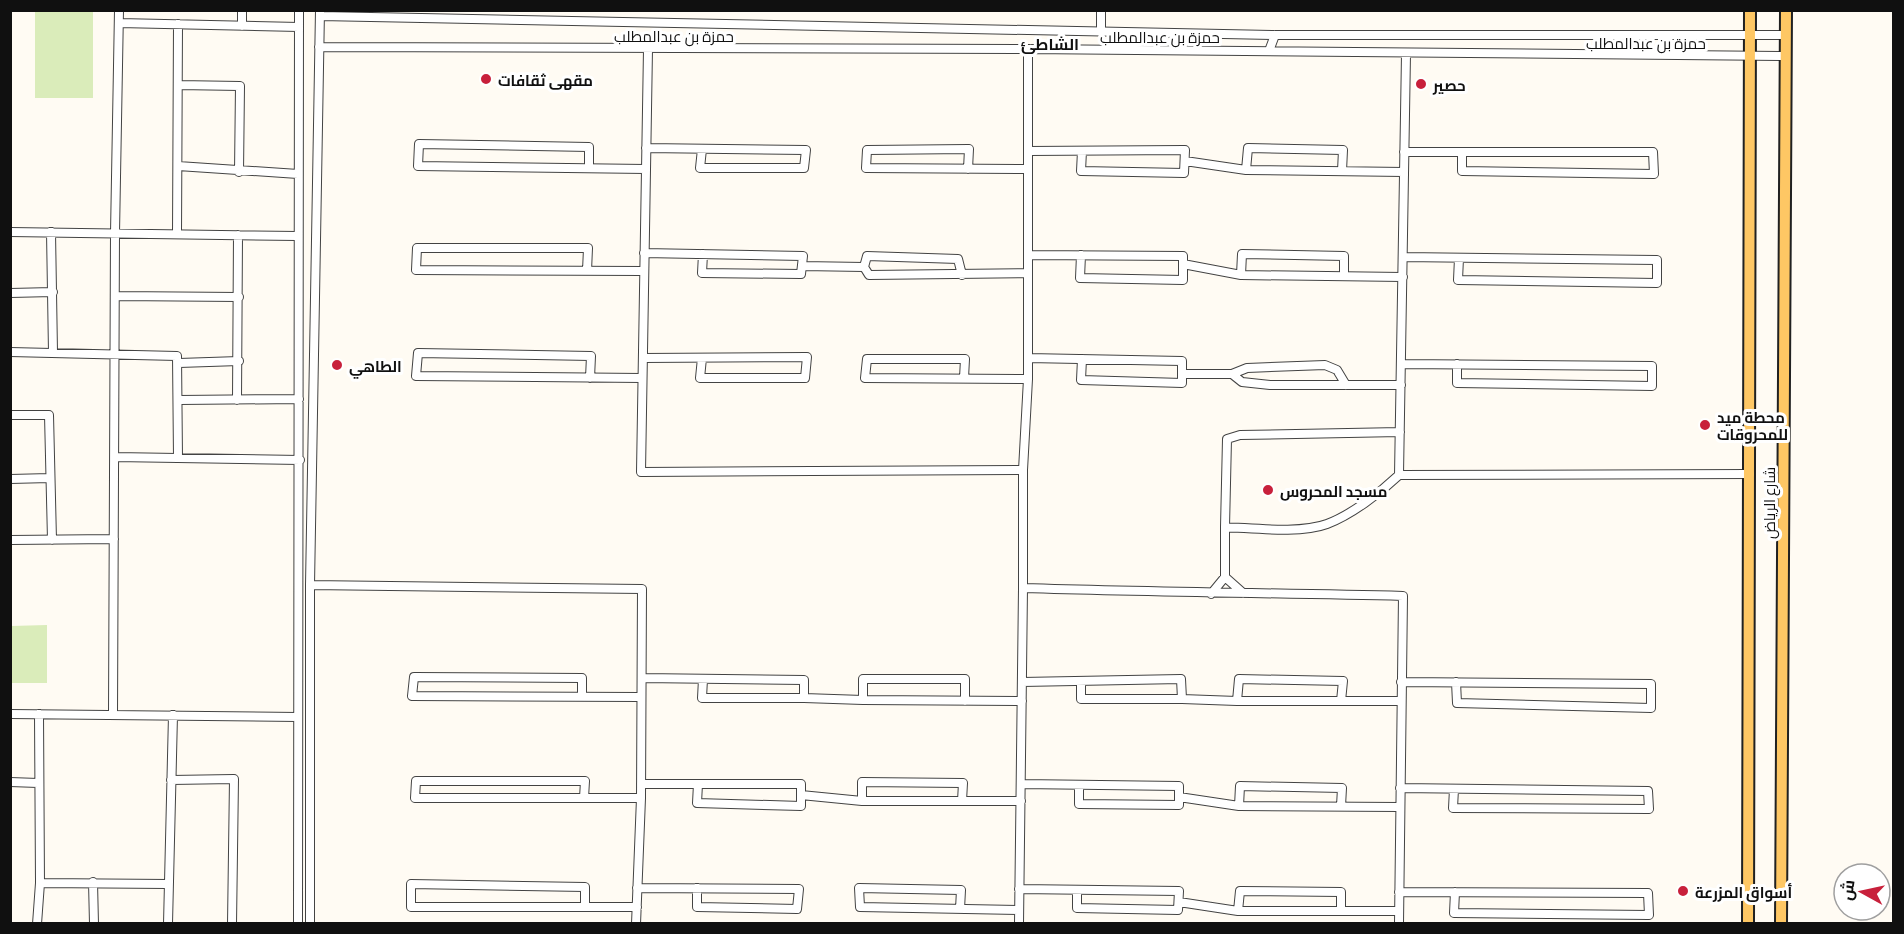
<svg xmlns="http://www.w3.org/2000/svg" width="1904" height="934" font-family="Literata,Cairo,serif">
  <rect width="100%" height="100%" fill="#fffbf3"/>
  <!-- green -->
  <path fill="#daecba" d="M35,11H93V98H35Z
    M47,625V683H11V626Z"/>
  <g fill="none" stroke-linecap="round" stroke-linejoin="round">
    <defs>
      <path id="minor" d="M320,16L1275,35H1785
        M119,23L299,27
        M242,26V10
        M1101,30V10
        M319,47L1028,49L1785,56
        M648,49L641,472L1023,470L1028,379V49
        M1269,51L1275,35
        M1406,54L1399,475L1750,474
        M178,85L240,86L239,172
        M646,148L806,150L804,168H700L702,149
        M1028,151L1185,150L1184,173L1081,171L1082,151
        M1404,152H1653L1654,174L1462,171V152
        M1185,161L1246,170
        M178,166L298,174
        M589,168V147L419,144L418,166L646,169
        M968,169L969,149L867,150L866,168L1028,169
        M1342,171L1343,150L1248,148L1246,170L1404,172
        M10,232L297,236
        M51,232L53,352
        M177,234L178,24
        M644,253L803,256L801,274L702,273L703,254
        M1028,255L1183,256V280L1080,278L1081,255
        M1403,257L1657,260V283L1458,280L1459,258
        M1183,264L1241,275
        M802,266L864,267
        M587,271L588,248H417L416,270L644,271
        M962,275L958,259L867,256L864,267L869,275L1028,273
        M1344,276V256L1242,254L1241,275L1403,277
        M10,293L53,292
        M116,296L239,297
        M10,352L177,356L178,458
        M643,358L807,357L805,378H700L702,358
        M1028,358L1182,361V383L1081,380L1082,359
        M179,363L239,361
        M1402,364L1652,366V386L1457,383V364
        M1182,374H1232L1242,382L1270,385H1401
        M1232,374L1247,368L1325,365L1337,370L1346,385
        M590,378L591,356L418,353L416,376L642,378
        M964,378L965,359H867L865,378L1028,379
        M179,400L299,399
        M237,400L238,235
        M10,415H49L52,540
        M115,457L300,460
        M1023,470V588
        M10,479L50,478
        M1225,527L1227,439L1240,435L1400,432
        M10,540L114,539
        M310,585L642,589L641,798L636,924
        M1243,593L1225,577V527C1253,528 1300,534 1327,524C1351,515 1380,493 1399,475
        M1211,594L1225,577
        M642,678L804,680V698H702L703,679
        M1022,682L1181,679L1182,699H1081V681
        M1401,682L1651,684V708L1457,703L1456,682
        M582,697V678L414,677L412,696L641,697
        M804,698L863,700
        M1182,699L1237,701
        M965,701V679H863V700L1022,701
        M1341,701L1343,681L1239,679L1237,701H1401
        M10,714L298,717
        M113,714L115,233L119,10
        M171,780L234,779L232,924
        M10,782L38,783
        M641,784H801V806L697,803L698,784
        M1021,784L1179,786V805L1079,804V785
        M1400,788L1648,791L1649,809L1453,808L1454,789
        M801,795L862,801
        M1179,797L1239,806
        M584,798L585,781H416L415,798H641
        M962,801L963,783L862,782V801H1021
        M1341,806L1342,788L1240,786L1239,806L1400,807
        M93,882L94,924
        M40,883L168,884
        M637,888L799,889L797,909L697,907V888
        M1019,889L1179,891L1178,910L1077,908V890
        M1399,892L1648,893L1649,915L1454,913L1455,892
        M1179,902L1238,911
        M585,907V887L411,884V907H637
        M960,909L961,890L859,888L860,907L1019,910
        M1341,911V892L1240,891L1238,911H1399
        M37,924L40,883L39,714
        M168,924L173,715
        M298,924L299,10
        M310,924V585L320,10
        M1019,924L1023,588C1150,592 1276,593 1403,596L1399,924"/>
      <path id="major" d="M1748,924L1750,10
        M1781,924L1786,10"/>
    </defs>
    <!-- minor casing -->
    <use href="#minor" stroke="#434343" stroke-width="10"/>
    <!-- major casing -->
    <use href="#major" stroke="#212121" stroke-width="14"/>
    <!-- minor -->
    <use href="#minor" stroke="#fff" stroke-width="8"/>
    <!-- major -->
    <use href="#major" stroke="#fec764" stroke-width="10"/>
  </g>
  <!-- markers -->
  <g fill="#c8203b" stroke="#fff" stroke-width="2">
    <circle cx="486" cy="79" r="6"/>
    <circle cx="1421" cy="84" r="6"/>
    <circle cx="337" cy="365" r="6"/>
    <circle cx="1705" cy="425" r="6"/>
    <circle cx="1268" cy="490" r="6"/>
    <circle cx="1683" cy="891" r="6"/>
  </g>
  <g text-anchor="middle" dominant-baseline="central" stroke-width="6" stroke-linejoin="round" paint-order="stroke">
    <!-- street labels -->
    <g font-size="15" fill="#101010" stroke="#fff">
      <text x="674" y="35">حمزة بن عبدالمطلب</text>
      <text x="1160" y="36">حمزة بن عبدالمطلب</text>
      <text x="1646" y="42">حمزة بن عبدالمطلب</text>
      <text transform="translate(1768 503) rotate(-90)">شارع الرياض</text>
    </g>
    <!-- poi labels -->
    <g font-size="15" font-weight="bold" fill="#101010" stroke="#fff" text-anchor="start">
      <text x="498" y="79">مقهى ثقافات</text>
      <text x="1433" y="84">حصير</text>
      <text x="349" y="365">الطاهي</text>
      <text x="1717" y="416">محطة ميد<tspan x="1717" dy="17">للمحروقات</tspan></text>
      <text x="1280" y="490">مسجد المحروس</text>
      <text x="1695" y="891">أسواق المزرعة</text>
    </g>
    <!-- neighbourhood labels -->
    <g font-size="16" font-weight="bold" fill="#101010" stroke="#fff">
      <text x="1050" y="43">الشاطئ</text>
    </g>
  </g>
  <!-- border -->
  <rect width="1904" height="934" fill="none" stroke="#101010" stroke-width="24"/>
  <!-- north arrow -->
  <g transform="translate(1862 892) rotate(278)"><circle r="28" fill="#ffffff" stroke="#9f9f9f" stroke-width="1.5"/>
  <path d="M0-4.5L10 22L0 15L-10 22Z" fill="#c8203b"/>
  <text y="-9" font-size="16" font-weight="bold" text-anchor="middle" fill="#101010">ش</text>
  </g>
</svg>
